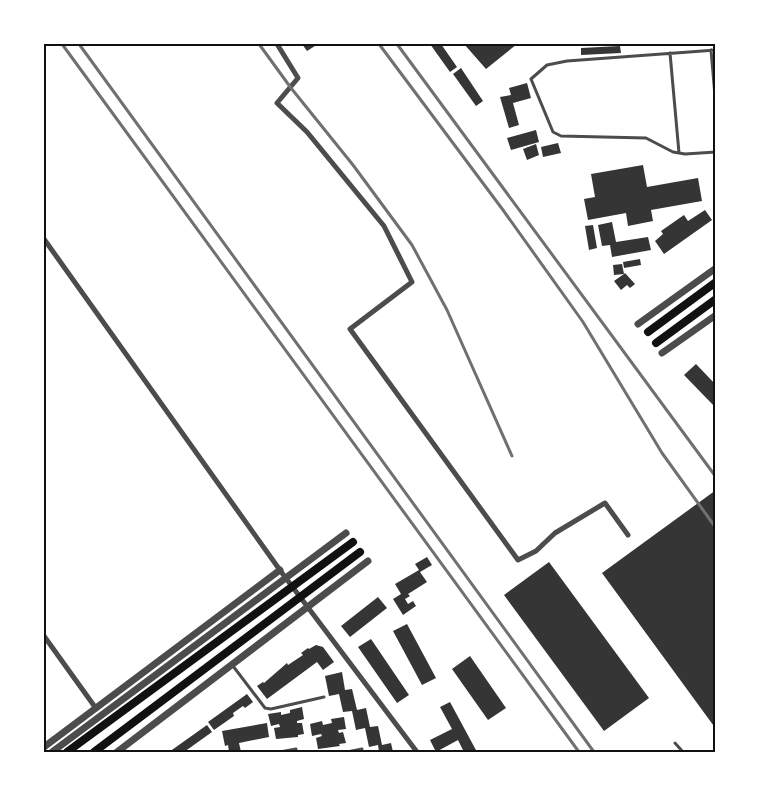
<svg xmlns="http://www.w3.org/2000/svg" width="759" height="796" font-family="'DejaVu Sans',sans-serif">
  <rect width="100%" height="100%" fill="#fff"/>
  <!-- building -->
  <path fill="#353535" d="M302,44H318L307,51Z
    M430,44H441L457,67L450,72Z
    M464,44H517L486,69Z
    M620,46L621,53L581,55V48Z
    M461,68L483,101L476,106L453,74Z
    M527,83L531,98L513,103L519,125L509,128L500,97L511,95L509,88Z
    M536,130L539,142L511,150L507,138Z
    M558,143L561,153L543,157L541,147Z
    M536,144L539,155L527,160L523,149Z
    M643,165L647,187L698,178L702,201L651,210L653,221L628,226L626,213L588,220L584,199L595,197L591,174Z
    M705,210L712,220L664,254L655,241L663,234L661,231L684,215L688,221Z
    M612,222L616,242L648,237L651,250L612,257L610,245L602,246L598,225Z
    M593,225L597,248L589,250L585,226Z
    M640,259L641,265L624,268L623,262Z
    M622,264L624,274L625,273L635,284L630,288L627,285L621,290L614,281L624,274L614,275L613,265Z
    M696,364L716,385V408L684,375Z
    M716,490V729L602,573Z
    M427,557L432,565L420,572L427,582L408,594L410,596L405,599L408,604L413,601L416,606L403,615L393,599L401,594L395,584L419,570L415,564Z
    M549,562L649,698L604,731L504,595Z
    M378,597L387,608L350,637L341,626Z
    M407,624L436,678L422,685L393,631Z
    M371,639L409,695L397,703L358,647Z
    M316,645L323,647L334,662L323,670L317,662L267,699L257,686L263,682L264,683L287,663L288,665L303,655L301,653L308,648L309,649Z
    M470,656L506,708L488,720L452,669Z
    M342,672L345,690L352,689L357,710L366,708L370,727L378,726L382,745L391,743L393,752H379L378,745L369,747L365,728L356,730L352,711L343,712L339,694L329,696L325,676Z
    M247,694L253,702L245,708L243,706L233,713L234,716L214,730L208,722Z
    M450,702L477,752H464L458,740L436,752L430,740L452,729L440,707Z
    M302,707L304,719L297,721V723H302L304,734L298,735V737L276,739L274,728L280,727L279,724L271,726L268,714L281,712V715L290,713V710Z
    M344,717L346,729L338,730L339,733L343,732L346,743L339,744L340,746L318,749L316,738L322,736L321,734L312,736L310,724L322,721L323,725L332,723L331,719Z
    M267,723L269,737L239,743L241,752H229L228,745L225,746L222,731Z
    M207,725L212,732L184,752H169Z"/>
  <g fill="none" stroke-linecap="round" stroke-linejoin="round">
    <!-- service -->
    <path stroke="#4c4c4c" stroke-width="3" d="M711,50L716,107
      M716,50L567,61L547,65L531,79L553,132L561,136L646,138L673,152L685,154L716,152
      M670,53L679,153
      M233,666L265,708L271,709L324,697
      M675,743L683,752
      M280,752L296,749V752
      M347,752L362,749"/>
    <!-- minor -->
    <path stroke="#4c4c4c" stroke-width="5" d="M277,44L298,78L277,103L307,132L384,226L412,282L350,329L518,560L536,551L555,533L605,503L628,535
      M44,239L282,573L417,752
      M44,636L95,707"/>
    <!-- tertiary -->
    <path stroke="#4c4c4c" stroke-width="7" d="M638,324L716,268
      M662,353L716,315
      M44,747L280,570
      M52,752L346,533
      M117,752L368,561"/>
    <!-- primary -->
    <path stroke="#111" stroke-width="8" d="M648,332L716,282
      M656,343L716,299
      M67,752L353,542
      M94,752L360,552"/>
    <!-- rail -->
    <path stroke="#707070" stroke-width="3" d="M62,44L579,752
      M79,44L594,752
      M259,44L291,88L353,165L412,245L447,310L512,456
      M379,44L503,210L583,322L662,453L716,528
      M397,44L716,477"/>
  </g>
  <!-- border -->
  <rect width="759" height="796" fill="none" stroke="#ffffff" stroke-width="90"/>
  <rect x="45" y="45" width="669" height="706" fill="none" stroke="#111" stroke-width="2"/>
</svg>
